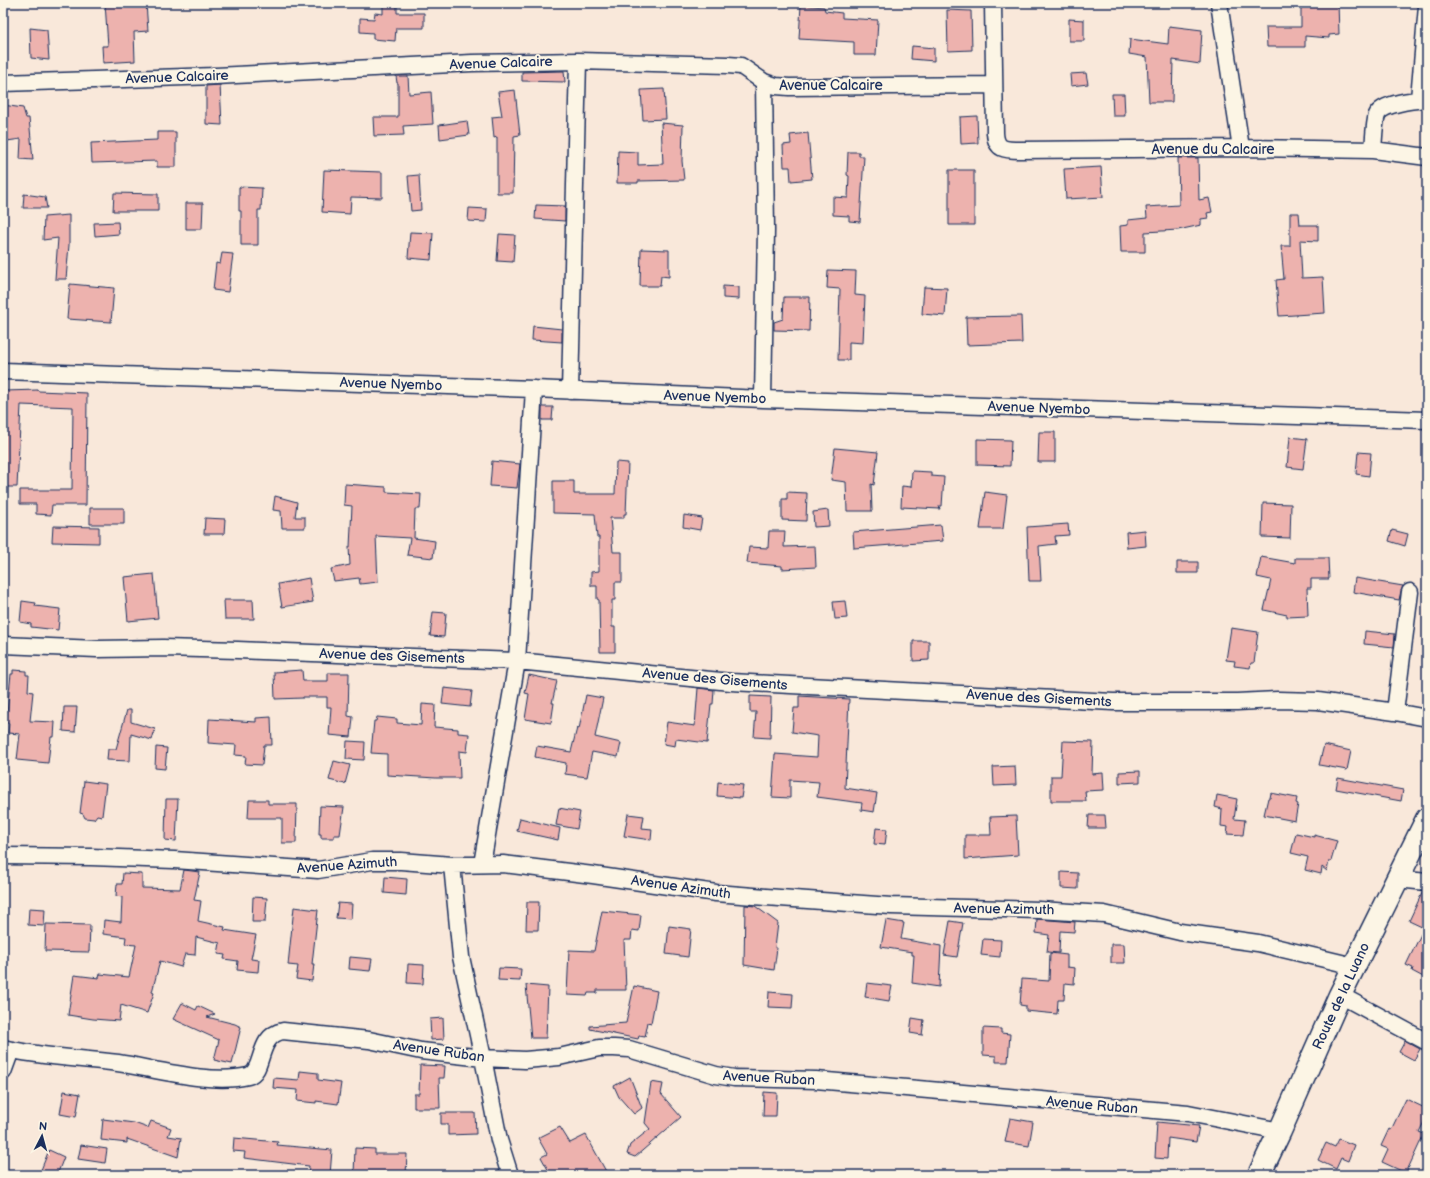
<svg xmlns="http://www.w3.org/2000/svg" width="1430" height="1178" font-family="'Balsamiq Sans',sans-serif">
  <rect width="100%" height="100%" fill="#f9e8da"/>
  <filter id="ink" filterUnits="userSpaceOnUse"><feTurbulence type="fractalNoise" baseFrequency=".025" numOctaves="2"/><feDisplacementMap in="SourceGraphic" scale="8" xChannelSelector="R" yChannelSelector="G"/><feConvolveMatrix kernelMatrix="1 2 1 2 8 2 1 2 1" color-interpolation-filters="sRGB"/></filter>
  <g filter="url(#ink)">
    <!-- building -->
    <path fill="#edb2ae" stroke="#1b2f5e" d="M105,3H146L148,31L134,32L135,61L103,63L102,46H108Z
      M1301,3H1338L1339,34L1329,35V38L1305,36V47H1267L1266,27H1301Z
      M383,5L397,6V13H424V28H396L395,41L373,39V33L360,32V18L374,19L375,13L383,14Z
      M801,5L824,7L825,11L842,13V18L878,20L876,55H854V42L799,39Z
      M947,10L971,11L972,50L948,51Z
      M1069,19L1084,20V41H1069Z
      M1169,26L1202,30L1200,64L1173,60L1172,102H1149L1147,57L1129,54L1130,39L1168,44Z
      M30,28L47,30L49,60L31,58Z
      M912,46L934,48V61L911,59Z
      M564,71L565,82L522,81V72Z
      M1086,73L1088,84L1071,86L1070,74Z
      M396,76H408L409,94L431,92L433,124L403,126L404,135L374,136L373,117H398V83H397Z
      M220,85L222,125L206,124V86Z
      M664,89L666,119L643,120L641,90Z
      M515,90L520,135L514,136L513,193H497V137L494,138L492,117L502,116L498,92Z
      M1112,94H1124L1125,116H1113Z
      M3,105L23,108L26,118H29L33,160L20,159L21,139L7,141Z
      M977,116L978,143L961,144L960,117Z
      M467,121L469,135L440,139L439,125Z
      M661,123L683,125L682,161L684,180L638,181V183H617L618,151L638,152V165L663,164Z
      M157,132H176V167H157V161L92,163L91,143L157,140Z
      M808,133L812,179L791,181L790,167H784L783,145L791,144L790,135Z
      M848,152H859V156H864L860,222L849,221V216L833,215V197L848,198L849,176L847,175Z
      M1178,158H1198L1199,200L1209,198L1212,212L1207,213L1208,218L1201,219V225L1178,230L1145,232V252H1121L1120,226L1128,225V220L1147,218L1146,207L1179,205Z
      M1101,167L1103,197L1066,199L1064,169Z
      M324,170L382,172V198L351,197L350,214L322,212Z
      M949,170H974V225H949Z
      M419,175L421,210L411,211L408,176Z
      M239,187L262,188L261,210H258V245H241V211H239Z
      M114,193L158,194V211H113Z
      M24,194L45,197L47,208H23Z
      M186,203H203L202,229H186Z
      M536,205L565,206V221L535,219Z
      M469,208L487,209L486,222L468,221Z
      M1290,213H1299L1300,225H1318V241L1300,240L1302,278L1323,277L1325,313L1279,316L1276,280L1284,279L1281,246H1290Z
      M69,215V245L66,279H55L58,238L43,240L44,217Z
      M118,222L119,234L95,236L94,223Z
      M410,232L433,233L431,260L408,258Z
      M499,234L515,235L513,262L497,261Z
      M641,249L669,250V277L661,276L660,286H640Z
      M222,253L233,254L228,292L213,290L216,263L220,264Z
      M828,270L856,271L855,295L865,296L863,343L849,342V360H838L840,289L827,288Z
      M70,284L114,288L111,322L67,319Z
      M723,286L739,287V299L723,298Z
      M924,287L947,288L945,316L922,314Z
      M784,297H810L809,331L774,330V322L783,319Z
      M1021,316L1022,343L967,345L966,317Z
      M533,326L562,329V342L532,340Z
      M38,390V391L87,393L86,505H52L51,515L36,514V504H20V490H72L73,407L21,405L17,487H3V429L5,391Z
      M542,407H553L552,420H542Z
      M1039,432H1055V462H1038Z
      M1290,437L1307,439L1303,469L1287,467Z
      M977,439L1011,440L1010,466L977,465Z
      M835,448L878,452L874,485L871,484L872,511H847L846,482L831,480Z
      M1358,452L1371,453L1369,476L1356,474Z
      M492,461L520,464L517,488L490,486Z
      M616,462L628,463L626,514H624V518H610L613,552H622V582H615V600H612V627H615V652H600L599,600L597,599V586H591V572L599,571V537H597L595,514L553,513V481H574V494H615Z
      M912,471L931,472V476L944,477L942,506H939L940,509L901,507L902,486L911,487Z
      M345,484L386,487V492L421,494L420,509H415L414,538L435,541L433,558L407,555L410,538L376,536L378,582L360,584L359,578L334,581L331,569L350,565L349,547H350L352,506L344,505Z
      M787,492L807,493L806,521L782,520V499H787Z
      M985,492L1007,495L1003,529H980Z
      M275,496L297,502L295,517H305V528H282L281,511L273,510Z
      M1263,503L1291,504L1290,538L1262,537Z
      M90,508H124V524H90Z
      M828,510L829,526L814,527L813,512Z
      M684,515L702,518L700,530L683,527Z
      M205,518L225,519L224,534H204Z
      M1068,524L1069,535L1055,536L1056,544L1039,546L1041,581H1029L1027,527Z
      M941,525L943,541L854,548L853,532Z
      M53,526L99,527V543L52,542Z
      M1145,530L1146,546L1127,548L1126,532Z
      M1392,530L1408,534L1405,546L1389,541Z
      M769,531H785L784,547L815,546L816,567L782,569V566L747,563L749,547L768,548Z
      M1261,557L1295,563V558H1328L1329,579H1311V588H1307L1308,616L1287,617V615L1264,610L1271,580L1257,577Z
      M1177,562H1198V573H1177Z
      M154,574L158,618L128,621L124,577Z
      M309,578L313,602L282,607L278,584Z
      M1355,578L1403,586L1401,591L1399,600L1353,592Z
      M224,600H253L254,619H225Z
      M22,601L36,603L35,606L60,609L58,630L31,627V624L20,622Z
      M845,601L847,618L835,619L833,602Z
      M433,612L446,613L444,637L430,636Z
      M1231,628L1258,632L1254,663H1251L1250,668L1234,666L1235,661L1226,660Z
      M1365,631L1395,634L1394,647L1364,644Z
      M913,641H929V660L913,661Z
      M13,670L26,671V675H29L28,691L33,692L30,721L55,722L54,737H51L48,763L17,760L20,734L8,733L9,723H6L11,674H13Z
      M302,670L303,681H328V673H349L348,716L353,717L351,737L329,735L331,707H327V697H303V698L275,699L274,672Z
      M529,675L557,681L552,703H554L551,723L525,719L529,694L525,693Z
      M444,688L472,691L470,707L442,704Z
      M698,688L714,690L713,704H711L707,743L676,739L675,746L664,744L667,722L695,726Z
      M586,695L603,698L595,737L621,743L618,757L592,752L587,777L565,774L566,763L535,757L537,746L571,752L577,728L579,729Z
      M750,696L771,697L770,738L754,737L756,712H750Z
      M799,696L849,699L845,788L877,793L874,812L861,810L862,803L817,797L819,782L790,780V798L772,797L775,754L817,757L818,736L792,732L794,708H799Z
      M422,704L435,705L434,727L458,729V733L469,734L467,752L459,751L460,778H436L387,775V754L371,753L374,721H376L377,717L397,719V723L421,725Z
      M64,707H77L75,732L63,731Z
      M127,710H131V722L155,729L152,740L131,734L130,761L107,760L108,749H116Z
      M271,717L272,745H264L262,765L245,764L246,756L235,755L236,745L208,743L209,719L256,722V718Z
      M347,741L365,742L364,760L346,759Z
      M1063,741L1093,742L1092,774L1103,773L1104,790L1085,791L1086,801H1051V776H1061Z
      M1324,745L1351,751L1347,770L1319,765Z
      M156,747L167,748L165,769L155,768Z
      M334,761L350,765L345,784L329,780Z
      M1015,766L1016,785L994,786L993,767Z
      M1140,771V782L1119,783V772Z
      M1338,778L1403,790L1401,801L1336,789Z
      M84,781L106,784L102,816L97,815L94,819L85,818L83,814L80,813Z
      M718,782L743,785L741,798L717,796Z
      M1271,793L1297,798L1296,803L1298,804L1295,821L1264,815L1268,798H1270Z
      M1217,795L1237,799L1234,819L1245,820L1243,835L1227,834L1228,827L1221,826L1222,809L1215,807Z
      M166,799H178L176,841L165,840Z
      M249,800H268V804H297L296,843H282V818H248Z
      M320,806L344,807L340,835H334V838H321V834H319Z
      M559,808L580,812L577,829L556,825Z
      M628,814L644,816L642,828L652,829L651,840L624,836Z
      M1089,815H1105L1106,828H1088Z
      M1016,816L1018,855L965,859V835H991L990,817Z
      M520,818L560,828L558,840L517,831Z
      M876,828L887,829L885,845L874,844Z
      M1296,833L1314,837V835L1337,841L1331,861H1329L1327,871L1322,867L1321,874L1305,870L1308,857L1291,853Z
      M184,870L200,872L194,900L201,901L198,921L225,927L224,930L256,935L251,959L259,960L258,972L237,970L238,961L224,959L225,955L218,954L220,943L196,937L195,955L185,954L181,967L160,961L152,992L154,993L147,1013L121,1005L119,1021L93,1019L68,1015L74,975L99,978L100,974L129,977L136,945L125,944L126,937L103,934L104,920L121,922L122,897L116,896L117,884H122L123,873L142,874V888L180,889Z
      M1061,872L1078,873V889L1061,888Z
      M385,877L407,879L406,895L384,893Z
      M1423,891H1427V979L1412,971L1413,968L1406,965L1424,928L1409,921Z
      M253,897L267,898L265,922H252Z
      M527,902H539L538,930H526Z
      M338,903L352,904L351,919L336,918Z
      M745,905L755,906L778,923L775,948H777L774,970L744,965Z
      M294,907L318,910L312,964H314L312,981L296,979L298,966L288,965Z
      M29,908L45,909L44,926L28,925Z
      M602,911L641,915L639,931L632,930L631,940H624L626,990H597V993H588L587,996L567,995L569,950L594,951Z
      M1037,919L1075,922L1074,932L1060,931L1059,953L1047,952L1049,935L1036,933Z
      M886,920L904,923L901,939L941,946L939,987L912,983L914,955H912V952L881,947Z
      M950,921L963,923L957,957L944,955Z
      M46,924L90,925L89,952L45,951Z
      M669,926L691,929L688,957L666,954Z
      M983,939L1001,940L1000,957L981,955Z
      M1111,944H1124L1125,963H1111Z
      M1050,953L1067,955V967L1075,968L1074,984L1065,983L1064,1000H1058L1057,1014L1026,1011V1006L1020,1005L1022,979L1049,981Z
      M350,957L372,959L370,971L349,969Z
      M408,964L424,965L423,984L407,983Z
      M499,968L521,969L520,981L498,980Z
      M867,983L892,986L889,1001L865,997Z
      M526,985L548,987L546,1038H531Z
      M634,986L657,991L651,1023L648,1022L645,1037L639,1036L638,1039L590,1029V1026L626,1023Z
      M769,992L793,994L792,1008L768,1007Z
      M182,1003L196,1010L198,1006L215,1014L207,1017L235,1024L241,1027L232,1064L214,1060L219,1040L173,1019Z
      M443,1018L444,1039L431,1040L430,1019Z
      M912,1018L924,1020L922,1035L910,1033Z
      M983,1028L1001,1029V1033L1010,1034L1008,1062H996V1056L983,1055Z
      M1405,1041L1420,1049L1414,1060L1399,1052Z
      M420,1065L445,1066L444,1078H439L440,1108H414V1094H419Z
      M300,1071L318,1073V1080L341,1083L338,1104L316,1101V1103L297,1101L298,1090L273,1088L274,1078L299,1080Z
      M630,1077L642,1108L634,1114L619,1097L614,1086Z
      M651,1082L663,1084L661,1094L681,1117L635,1157L627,1154L630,1145L650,1129L645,1123Z
      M64,1091L80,1094L76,1117L60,1114Z
      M764,1092L777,1093L776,1116H763Z
      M1406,1099L1427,1109V1116L1419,1132L1424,1134L1406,1173L1382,1162L1388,1149L1381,1146L1389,1129L1391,1130Z
      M441,1113H475L476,1134L448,1135V1124H441Z
      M1010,1118L1033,1122L1029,1146L1005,1142Z
      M103,1119L134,1123L148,1128L151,1121L171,1128L168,1136L181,1138L178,1157L127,1139V1143L101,1140Z
      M1157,1122L1199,1126L1196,1142L1168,1138L1167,1159L1155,1158Z
      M560,1127L570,1143L586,1135L608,1175H551L541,1157L547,1154L538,1138Z
      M234,1138L278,1142L277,1145L332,1150L330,1175H308L309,1166L244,1158L245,1152L233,1151Z
      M1339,1139L1354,1145L1348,1161L1341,1158L1336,1169L1318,1160L1326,1143L1335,1147Z
      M81,1145L107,1149L105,1163L78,1159Z
      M355,1148L375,1149V1154H407L406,1175H354Z
      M49,1150L64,1157L57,1175H39Z"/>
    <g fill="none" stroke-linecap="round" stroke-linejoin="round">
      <defs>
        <path id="street" d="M993,3L995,133C996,150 1005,150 1020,150L1241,148L1373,150L1427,157
          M1219,3L1241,148
          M3,83L216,76L472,63L578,61L728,65L741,66L764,82L776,86L789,87L993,85
          M1419,99L1427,6
          M1373,150C1374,140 1374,124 1377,115C1382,103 1415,100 1427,99
          M3,371L534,389L763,399L1427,420
          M570,391L578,61
          M763,399L766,230L764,82
          M3,645L97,649L163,648L238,650L517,661L731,682L1113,702H1237L1278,700L1318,701L1395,712L1427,718
          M1395,712L1410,592
          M3,856L91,857L174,860L318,870L372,861H401L452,865L503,864L593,875L716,893L766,897L891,906L1039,910L1104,914L1180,932L1258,943L1354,966
          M482,864L517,661L534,389
          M452,865L461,957L483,1058L499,1140L510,1175
          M1397,879L1427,882
          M1340,995L1427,1042
          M3,1048C40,1057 80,1058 118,1063C156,1069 210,1085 248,1076C265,1072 256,1036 283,1031L369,1040L421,1051L483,1058L525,1060L559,1057L599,1048H614L629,1049L716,1075L734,1078L816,1080L1188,1113L1280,1131
          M3,1072L11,1050"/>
        <path id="secondary" d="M1259,1175L1280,1131L1340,995L1427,819"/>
      </defs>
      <!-- street casing -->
      <use href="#street" stroke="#1b2f5e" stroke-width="19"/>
      <!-- secondary casing -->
      <use href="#secondary" stroke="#1b2f5e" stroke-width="25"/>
      <!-- street -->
      <use href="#street" stroke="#fcf5e5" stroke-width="16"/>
      <!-- secondary -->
      <use href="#secondary" stroke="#fcf5e5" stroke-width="22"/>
    </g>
  </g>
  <g text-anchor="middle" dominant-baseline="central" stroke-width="4" stroke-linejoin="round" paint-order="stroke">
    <!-- street labels -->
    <g font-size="14" fill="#1b2f5e" stroke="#fcf5e5">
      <text transform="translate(501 63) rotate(-2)">Avenue Calcaire</text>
      <text transform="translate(177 77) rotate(-2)">Avenue Calcaire</text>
      <text x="831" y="85">Avenue Calcaire</text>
      <text x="1213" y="149">Avenue du Calcaire</text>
      <text transform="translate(391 384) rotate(2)">Avenue Nyembo</text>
      <text transform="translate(715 397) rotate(2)">Avenue Nyembo</text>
      <text transform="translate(1039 408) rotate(2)">Avenue Nyembo</text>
      <text transform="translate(392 656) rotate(2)">Avenue des Gisements</text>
      <text transform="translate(715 679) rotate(5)">Avenue des Gisements</text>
      <text transform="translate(1039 698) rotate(3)">Avenue des Gisements</text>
      <text transform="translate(347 865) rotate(-4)">Avenue Azimuth</text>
      <text transform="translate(681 887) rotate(8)">Avenue Azimuth</text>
      <text transform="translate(1004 909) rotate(1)">Avenue Azimuth</text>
      <text transform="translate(1341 996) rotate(-65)">Route de la Luano</text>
      <text transform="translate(439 1051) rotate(8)">Avenue Ruban</text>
      <text transform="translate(769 1078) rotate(3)">Avenue Ruban</text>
      <text transform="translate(1092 1105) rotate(5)">Avenue Ruban</text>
    </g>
  </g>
  <!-- margin -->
  <rect width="1430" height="1178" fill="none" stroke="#fcf5e5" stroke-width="16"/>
  <rect x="8" y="8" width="1414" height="1162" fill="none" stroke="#1b2f5e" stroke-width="1.5" filter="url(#ink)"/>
  <!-- north arrow -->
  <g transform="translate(42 1136) rotate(6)" stroke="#fcf5e5" stroke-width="3" paint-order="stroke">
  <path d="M0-3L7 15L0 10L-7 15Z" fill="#1b2f5e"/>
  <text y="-6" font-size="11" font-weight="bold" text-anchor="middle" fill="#1b2f5e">N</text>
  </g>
</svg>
